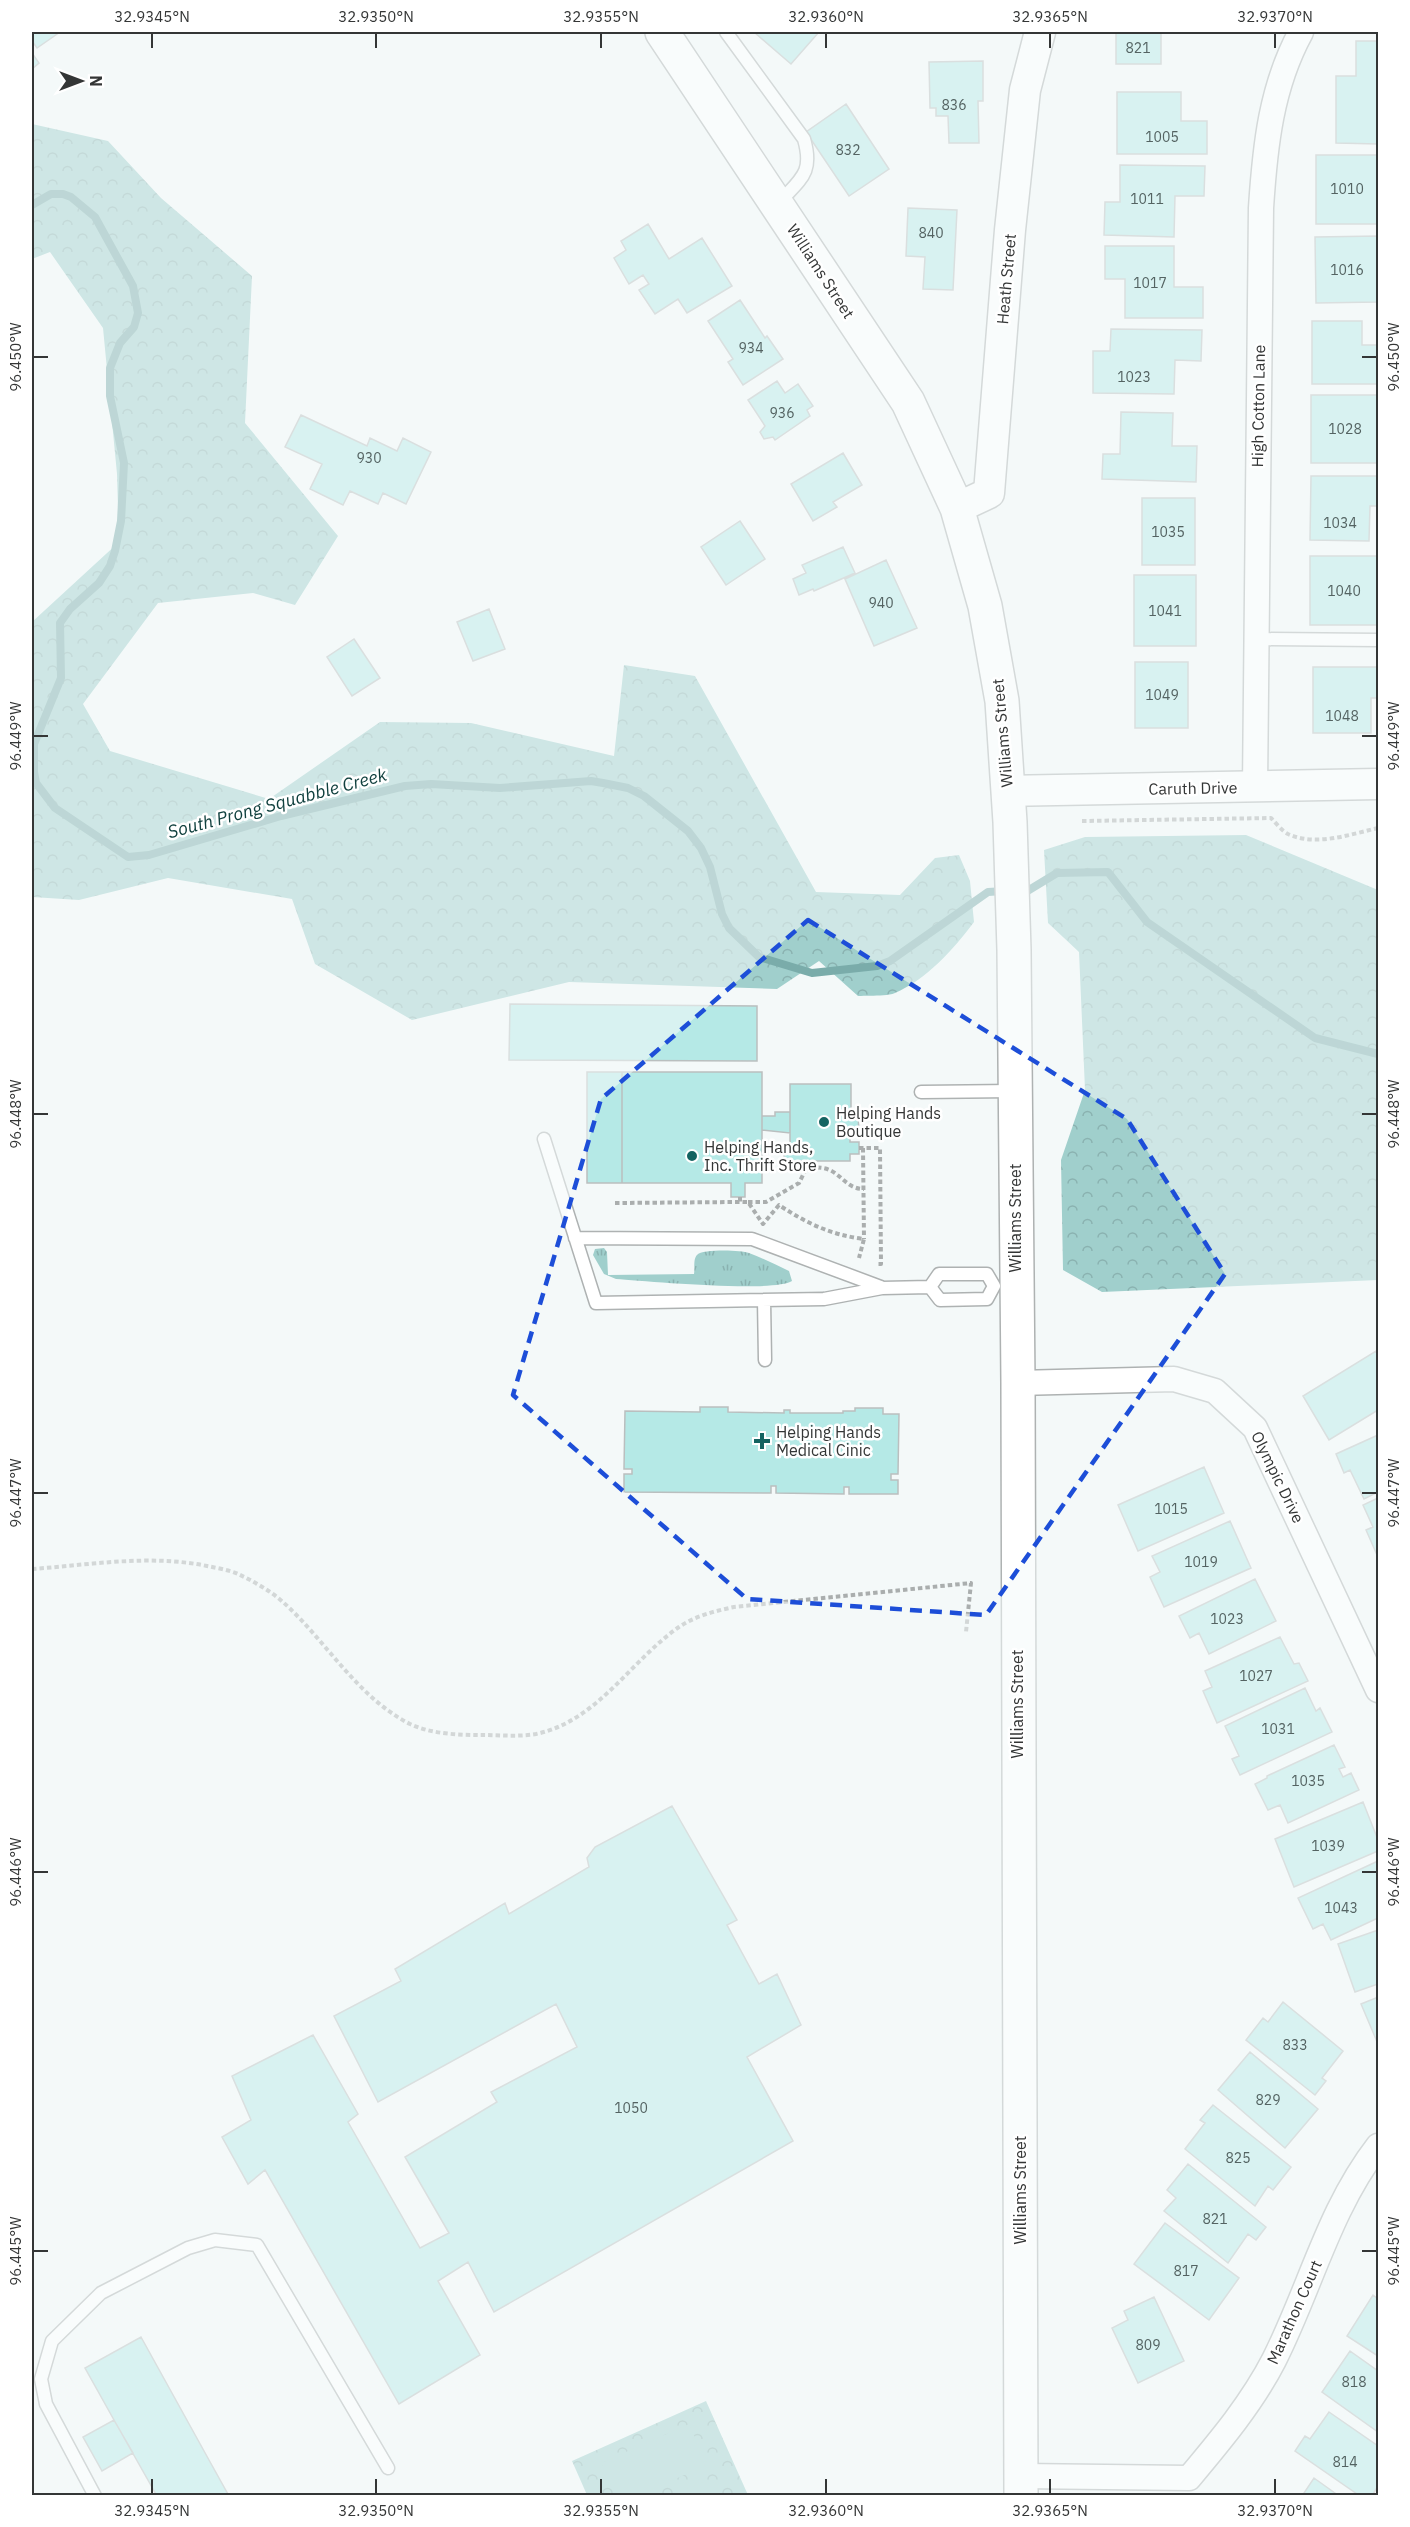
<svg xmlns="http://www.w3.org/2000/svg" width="1410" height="2527" font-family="'IBM Plex Sans',sans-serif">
  <defs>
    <pattern id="grass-tufts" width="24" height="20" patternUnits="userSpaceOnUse" patternTransform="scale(1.5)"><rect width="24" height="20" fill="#a0cfcc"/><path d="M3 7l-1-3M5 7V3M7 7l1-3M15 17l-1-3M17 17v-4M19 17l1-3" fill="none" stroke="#8ab2b0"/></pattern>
    <pattern id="forest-crowns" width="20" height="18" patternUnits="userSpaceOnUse" patternTransform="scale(1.5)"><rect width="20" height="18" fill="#a0cfcc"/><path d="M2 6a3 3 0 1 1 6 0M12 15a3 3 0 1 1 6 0" fill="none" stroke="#8ab2b0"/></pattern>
  </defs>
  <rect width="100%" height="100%" fill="#f4f9f9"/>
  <!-- grass -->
  <path fill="url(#grass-tufts)" d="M604,1248L607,1252L608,1275L694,1274C695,1268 693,1259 697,1255C702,1249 741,1250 749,1253C763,1258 776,1265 789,1271L792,1281C773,1293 646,1281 616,1279L604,1274L593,1255L595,1249Z"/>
  <!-- forest -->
  <path fill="url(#forest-crowns)" d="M32,124L108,141L161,198L252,276L245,423L338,536L295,605L253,593L158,603L83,704L110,751L269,799L380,722L471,723L614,756L624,665L695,676L816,892L900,895L935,858L959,855L970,881L974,922C953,950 927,979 895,993C885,997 869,995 858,996L819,961L777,989L569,982L412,1020L315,964L292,899L168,878L79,900L32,897V622L119,542L117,474L103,328L50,252L32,259Z
    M1246,835L1378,890V1280L1102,1292L1063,1270L1061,1160L1085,1090L1079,952L1048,923L1044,850L1085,837Z
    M706,2401L748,2495H587L572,2461Z"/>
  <!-- pitch -->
  <path fill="#a0cfcc" d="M689,2424L707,2465L639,2495H615L601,2463Z
    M713,2478L721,2495H673Z"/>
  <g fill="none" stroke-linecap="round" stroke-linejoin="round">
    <!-- stream -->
    <path stroke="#7aacaa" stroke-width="8" d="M32,205L51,194H63L71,197L95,217L133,286L138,313L134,327L120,343L110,368V396L124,463L121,521L115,551L110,566L99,583L70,609L60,623L61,678L34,744V772L36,783L55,808L128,857L149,855L281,816L405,786L431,784L500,788L591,781L603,783L628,788L644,796L688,831L701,848L710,867L722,914L729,928L759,957L812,973L877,966L890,961L988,892L1004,891
      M1017,891L1029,890L1057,873L1108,872L1147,922L1315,1038L1378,1054"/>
  </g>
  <!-- building -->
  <path fill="#b5e9e6" stroke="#babfbf" stroke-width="1.5" d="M32,32H60L37,48L32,41Z
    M754,32H819L791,64Z
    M1116,32H1161V64H1116Z
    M1356,41H1378V144L1336,143V76H1356Z
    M32,53L39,63L32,69Z
    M983,61V101H978L979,143H949L948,116H936V108H930L929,62Z
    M1117,92H1181V121H1207V154H1117Z
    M846,104L889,169L849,196L806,132Z
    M1316,155H1378V224H1316Z
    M1120,165L1205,166L1204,196H1175L1174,237L1104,235L1105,202H1120Z
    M908,208L957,210L953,290L923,289L925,257L906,256Z
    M648,224L669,259L702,238L732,286L687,313L678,299L655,314L639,290L649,284L643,275L629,284L614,258L626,250L621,241Z
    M1378,236V302L1316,303L1315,237Z
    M1105,246H1174V287H1203V318H1125V279H1105Z
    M740,300L765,338L767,336L783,359L743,385L728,362L733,359L708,321Z
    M1312,321H1362V345H1378V384H1312Z
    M1111,329L1202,330L1201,361L1175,360L1174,394L1093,393V351H1110Z
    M777,381L785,393L798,384L813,406L807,410L810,416L775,440L773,437L764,439L760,432L765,426L748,400Z
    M1311,395H1378V463H1311Z
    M1121,412L1173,413L1172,446H1197L1196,482L1102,479L1103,454H1120Z
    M301,415L367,446L370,438L397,451L403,438L431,452L406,504L383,493L378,504L350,491L343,505L310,489L322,464L285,447Z
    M843,453L862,485L833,502L837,507L813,521L791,484Z
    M1311,476H1378V506H1370L1369,541L1310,540Z
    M1142,498H1195V565H1142Z
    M740,521L765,559L726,585L701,547Z
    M843,547L855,573L814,591L813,589L799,595L793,579L806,573L802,565Z
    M1310,556H1378V625H1310Z
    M886,560L917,628L874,646L845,579Z
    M1134,575H1196V646H1134Z
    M489,609L505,649L473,661L457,622Z
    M354,639L380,678L352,696L327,657Z
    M1135,662H1188V728H1135Z
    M1313,667H1378V698H1371V733H1313Z
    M510,1004L757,1006V1061L509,1060Z
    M587,1072H622V1183H587Z
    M622,1072H762V1183H745V1197H731V1183H622Z
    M790,1084H851V1110H858L859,1136H850V1142H859V1154H850V1161H784V1144H790Z
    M775,1112H790V1133L762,1130V1116H775Z
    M1376,1351L1378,1355V1410L1329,1440L1303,1396Z
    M700,1407H728V1412L784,1413V1410H790V1413H843V1411H855V1408H883V1414H899L898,1474H891V1480H898V1494H849V1487H844V1494L776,1493V1486H771V1493L624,1492V1474H632V1469H624L625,1411L700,1412Z
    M1378,1435V1492L1364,1499L1350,1470L1344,1473L1336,1454Z
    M1204,1467L1224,1513L1138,1551L1118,1505Z
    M1378,1498V1554L1377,1555L1366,1530L1373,1527L1363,1505Z
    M1230,1521L1251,1568L1164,1607L1150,1577L1160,1572L1152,1556Z
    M1255,1579L1276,1621L1209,1654L1199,1633L1190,1638L1179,1616Z
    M1280,1637L1294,1664L1299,1663L1308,1681L1217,1723L1203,1691L1212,1687L1205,1671Z
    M1305,1688L1316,1711L1320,1708L1332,1732L1240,1775L1232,1759L1239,1756L1225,1726Z
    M1334,1745L1345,1767L1339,1769L1343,1777L1351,1773L1359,1790L1288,1823L1280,1805L1268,1810L1255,1784L1267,1778V1776Z
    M1363,1802L1378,1840V1851L1294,1887L1275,1839Z
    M672,1806L737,1920L727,1925L759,1984L777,1974L801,2025L747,2057L793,2141L494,2312L468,2262L438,2281L480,2355L399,2404L265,2170L248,2184L222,2137L251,2120L232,2076L313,2035L358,2114L348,2122L420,2248L449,2233L405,2157L497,2102L491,2092L577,2047L556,2004L378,2102L334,2016L401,1981L395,1969L505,1903L509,1914L589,1867L587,1858L595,1847Z
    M1378,1861V1918L1331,1940L1323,1924L1313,1929L1298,1898Z
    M1378,1930V1984L1355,1992L1338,1944Z
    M1378,1997V2044L1361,2004Z
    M1283,2002L1343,2051L1322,2078L1326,2081L1315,2095L1246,2040L1263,2018L1268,2022Z
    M1250,2052L1318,2109L1285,2148L1218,2090Z
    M1213,2105L1291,2167L1273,2190L1268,2186L1255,2206L1185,2149L1205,2123L1200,2120Z
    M1188,2164L1266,2227L1256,2240L1248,2234L1228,2263L1164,2211L1176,2198L1167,2190Z
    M1165,2223L1239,2278L1209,2320L1134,2264Z
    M1373,2295L1378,2299V2356L1347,2336Z
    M1154,2297L1184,2361L1138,2383L1112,2328L1128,2320L1124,2311Z
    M141,2337L209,2460L229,2496H157L114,2420L85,2368Z
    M1350,2351L1378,2371V2432L1322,2392Z
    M1329,2412L1378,2446V2486L1372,2496H1360L1295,2451L1305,2436L1310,2439Z
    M114,2420L133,2453L102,2471L83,2437Z
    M1314,2478L1339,2496H1302Z"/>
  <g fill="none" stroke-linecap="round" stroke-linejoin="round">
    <defs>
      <path id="service" d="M726,32L804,139C814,174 800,179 778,204
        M1255,639L1378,640
        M921,1092L1013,1091
        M544,1139L596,1303L824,1299L882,1288L930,1287
        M575,1238L752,1239L881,1287
        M939,1274H987L994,1286L987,1299L940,1300L930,1287Z
        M764,1300L765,1360
        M95,2496L46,2404L41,2379L52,2341L101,2293L188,2248L215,2240L257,2245L388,2468"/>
      <path id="minor" d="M1255,787L1261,208C1265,146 1271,87 1301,32
        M1018,1383L1174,1379L1215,1391L1255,1428L1378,1690
        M1021,2476L1189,2478C1220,2441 1252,2403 1274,2360C1310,2289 1329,2209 1378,2146"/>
      <path id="tertiary" d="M957,508L989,493L1010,230L1025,90L1040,32
        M1007,791L1378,784"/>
      <path id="primary" d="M662,32L908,402L957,508L985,606L1002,701L1010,822L1014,950L1018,1383L1021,2496"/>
    </defs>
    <!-- service casing -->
    <use href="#service" stroke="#aeb2b2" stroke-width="15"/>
    <!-- minor casing -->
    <use href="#minor" stroke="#aeb2b2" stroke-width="27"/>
    <!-- tertiary casing -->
    <use href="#tertiary" stroke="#aeb2b2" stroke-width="33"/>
    <!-- primary casing -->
    <use href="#primary" stroke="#aeb2b2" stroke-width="36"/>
    <!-- path -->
    <path stroke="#aaaeae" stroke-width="4" stroke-dasharray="4.5 3" stroke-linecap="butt" d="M1082,821L1271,818C1276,823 1282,831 1288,834C1316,847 1351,834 1378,828
      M859,1148H880L881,1264H876
      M863,1148L864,1239
      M740,1197V1202H748L763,1224L779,1205C806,1223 831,1235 864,1239L859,1258
      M748,1202H766L799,1183L806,1169C840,1161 840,1189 864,1189
      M615,1203L740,1202
      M32,1569C90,1565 149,1554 207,1566C217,1568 229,1570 238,1574C253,1581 271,1591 284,1603C327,1642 357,1697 410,1724C431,1734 458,1735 481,1735C499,1735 518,1737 536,1734C598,1721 630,1661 679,1627C695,1616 715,1611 734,1607L971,1583L966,1632"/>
    <!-- service -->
    <use href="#service" stroke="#fff" stroke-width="12"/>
    <!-- minor -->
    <use href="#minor" stroke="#fff" stroke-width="24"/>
    <!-- tertiary -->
    <use href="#tertiary" stroke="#fff" stroke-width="30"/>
    <!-- primary -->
    <use href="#primary" stroke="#fff" stroke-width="33"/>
  </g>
  <!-- marked area -->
  <path d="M0 0H1410V2527H0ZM808,920L1127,1119L1225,1274L986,1615L747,1599L513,1395L601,1099Z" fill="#f4f9f9" fill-opacity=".55" fill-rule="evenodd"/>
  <path fill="none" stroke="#1d4ed8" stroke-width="4.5" stroke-dasharray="12 8" stroke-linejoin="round" d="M808,920L1127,1119L1225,1274L986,1615L747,1599L513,1395L601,1099Z"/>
  <!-- ticks -->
  <path fill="none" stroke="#343636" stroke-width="2" d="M152,33V48M376,33V48M601,33V48M826,33V48M1050,33V48M1275,33V48M33,357H48M1362,357H1377M33,736H48M1362,736H1377M33,1114H48M1362,1114H1377M33,1493H48M1362,1493H1377M33,1872H48M1362,1872H1377M33,2251H48M1362,2251H1377M152,2479V2494M376,2479V2494M601,2479V2494M826,2479V2494M1050,2479V2494M1275,2479V2494"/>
  <!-- markers -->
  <g fill="#146361" stroke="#fff" stroke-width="2">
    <circle cx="824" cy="1122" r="6"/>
    <circle cx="692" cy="1156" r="6"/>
    <path d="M759 1432h6v6h6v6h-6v6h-6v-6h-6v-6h6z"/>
  </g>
  <g text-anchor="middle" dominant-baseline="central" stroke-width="5" stroke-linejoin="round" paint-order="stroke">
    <!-- number labels -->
    <g font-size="14" fill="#546362">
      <text x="1138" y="48">821</text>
      <text x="954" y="105">836</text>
      <text x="1162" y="137">1005</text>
      <text x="848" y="150">832</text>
      <text x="1347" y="189">1010</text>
      <text x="1147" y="199">1011</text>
      <text x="931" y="233">840</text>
      <text x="1347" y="270">1016</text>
      <text x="1150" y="283">1017</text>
      <text x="751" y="348">934</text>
      <text x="1134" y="377">1023</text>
      <text x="782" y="413">936</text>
      <text x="1345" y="429">1028</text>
      <text x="369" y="458">930</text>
      <text x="1340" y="523">1034</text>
      <text x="1168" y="532">1035</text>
      <text x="1344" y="591">1040</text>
      <text x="881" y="603">940</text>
      <text x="1165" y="611">1041</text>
      <text x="1162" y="695">1049</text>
      <text x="1342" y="716">1048</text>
      <text x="1171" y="1509">1015</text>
      <text x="1201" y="1562">1019</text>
      <text x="1227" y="1619">1023</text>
      <text x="1256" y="1676">1027</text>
      <text x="1278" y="1729">1031</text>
      <text x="1308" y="1781">1035</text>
      <text x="1328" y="1846">1039</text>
      <text x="1341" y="1908">1043</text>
      <text x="1295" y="2045">833</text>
      <text x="1268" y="2100">829</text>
      <text x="631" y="2108">1050</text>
      <text x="1238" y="2158">825</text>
      <text x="1215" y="2219">821</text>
      <text x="1186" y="2271">817</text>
      <text x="1148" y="2345">809</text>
      <text x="1354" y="2382">818</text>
      <text x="1345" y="2462">814</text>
    </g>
    <!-- street labels -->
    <g font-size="16" fill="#343636" stroke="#fff">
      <text transform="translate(821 271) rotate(57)">Williams Street</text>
      <text transform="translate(1006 279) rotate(-85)">Heath Street</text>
      <text transform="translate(1258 406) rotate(-89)">High Cotton Lane</text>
      <text transform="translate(1002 733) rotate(-95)">Williams Street</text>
      <text transform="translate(1193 788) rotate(-1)">Caruth Drive</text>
      <text transform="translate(1015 1218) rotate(-90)">Williams Street</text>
      <text transform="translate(1278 1477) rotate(64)">Olympic Drive</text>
      <text transform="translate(1017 1704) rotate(-90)">Williams Street</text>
      <text transform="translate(1020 2190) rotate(-90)">Williams Street</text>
      <text transform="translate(1294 2312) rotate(-66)">Marathon Court</text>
    </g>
    <!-- poi labels -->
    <g font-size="16" fill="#343636" stroke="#fff" text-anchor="start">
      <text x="836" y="1113">Helping Hands<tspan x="836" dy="18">Boutique</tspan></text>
      <text x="704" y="1147">Helping Hands,<tspan x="704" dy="18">Inc. Thrift Store</tspan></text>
      <text x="776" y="1432">Helping Hands<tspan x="776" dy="18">Medical Cinic</tspan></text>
    </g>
    <!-- water labels -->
    <g font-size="18" font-style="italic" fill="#10403e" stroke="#fff">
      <text transform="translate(277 803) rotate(-15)">South Prong Squabble Creek</text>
    </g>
  </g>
  <!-- border -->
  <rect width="1410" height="2527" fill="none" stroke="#ffffff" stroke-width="66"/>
  <!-- north arrow -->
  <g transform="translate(81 81) rotate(90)" stroke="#ffffff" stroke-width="4.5" paint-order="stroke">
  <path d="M0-4.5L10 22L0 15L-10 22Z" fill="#343636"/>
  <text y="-9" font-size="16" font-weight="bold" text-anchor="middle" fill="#343636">N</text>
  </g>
  <rect x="33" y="33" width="1344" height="2461" fill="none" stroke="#343636" stroke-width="2"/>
  <g font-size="15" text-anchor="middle" fill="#343636">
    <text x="152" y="22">32.9345°N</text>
    <text x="376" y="22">32.9350°N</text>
    <text x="601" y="22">32.9355°N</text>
    <text x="826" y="22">32.9360°N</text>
    <text x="1050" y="22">32.9365°N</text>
    <text x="1275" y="22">32.9370°N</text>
    <text transform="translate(1394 357) rotate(-90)" y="5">96.450°W</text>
    <text transform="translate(16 357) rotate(-90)" y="5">96.450°W</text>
    <text transform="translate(1394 736) rotate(-90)" y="5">96.449°W</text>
    <text transform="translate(16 736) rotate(-90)" y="5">96.449°W</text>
    <text transform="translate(1394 1114) rotate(-90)" y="5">96.448°W</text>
    <text transform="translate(16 1114) rotate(-90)" y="5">96.448°W</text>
    <text transform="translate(1394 1493) rotate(-90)" y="5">96.447°W</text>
    <text transform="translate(16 1493) rotate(-90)" y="5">96.447°W</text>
    <text transform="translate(1394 1872) rotate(-90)" y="5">96.446°W</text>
    <text transform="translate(16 1872) rotate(-90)" y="5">96.446°W</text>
    <text transform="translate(16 2251) rotate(-90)" y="5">96.445°W</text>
    <text transform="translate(1394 2251) rotate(-90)" y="5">96.445°W</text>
    <text x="152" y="2516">32.9345°N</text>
    <text x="376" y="2516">32.9350°N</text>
    <text x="601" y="2516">32.9355°N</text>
    <text x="826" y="2516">32.9360°N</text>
    <text x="1050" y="2516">32.9365°N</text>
    <text x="1275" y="2516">32.9370°N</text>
  </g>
</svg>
